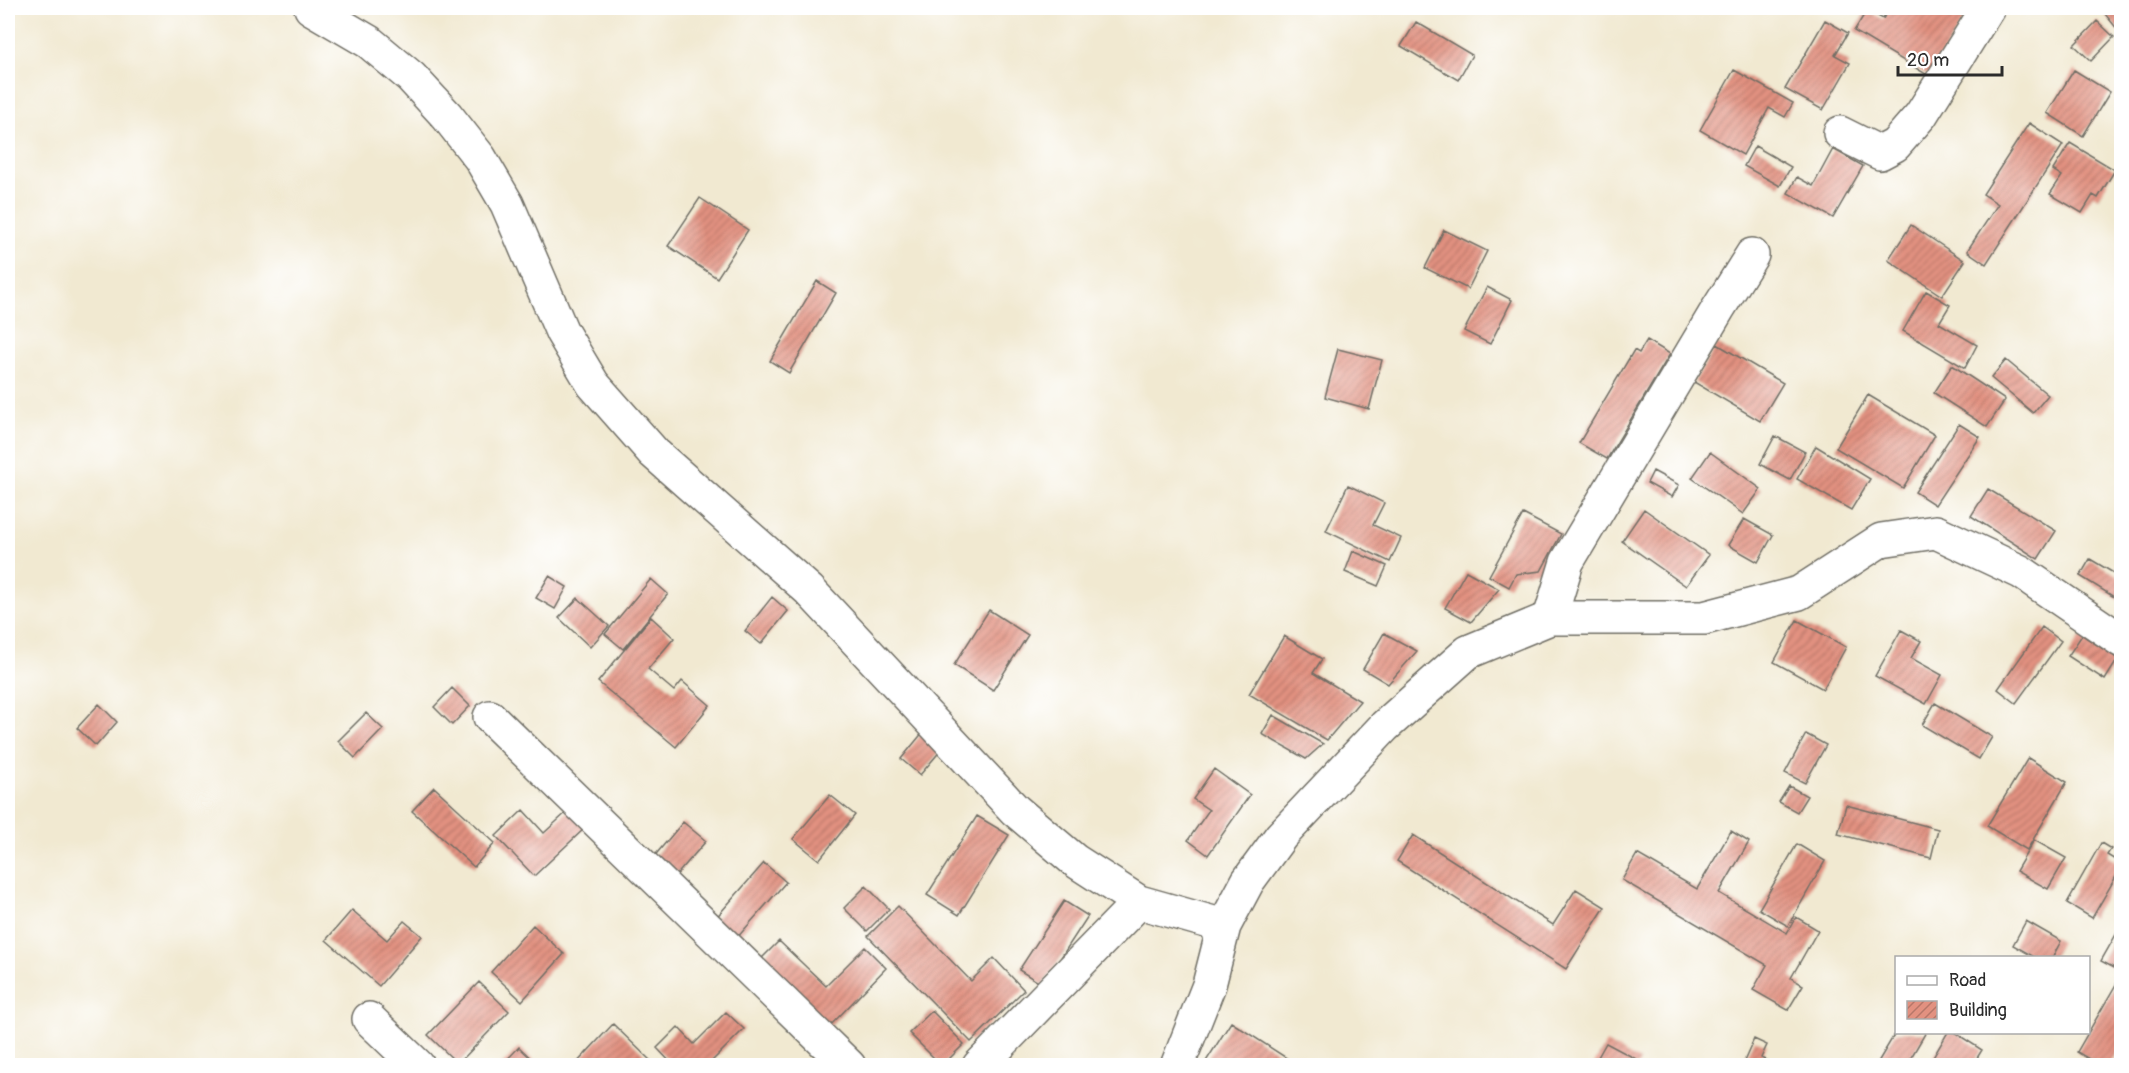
<svg xmlns="http://www.w3.org/2000/svg" width="2129" height="1073" font-family="Pangolin,sans-serif">
  <defs>
    <pattern id="building-hatch" width="6" height="6" patternUnits="userSpaceOnUse" patternTransform="scale(1.5)"><rect width="6" height="6" fill="#e29180"/><path d="M-1 1l2-2M0 6l6-6M5 7l2-2" fill="none" stroke="#b77769"/></pattern>
  </defs>
  <rect width="100%" height="100%" fill="#fff"/>
  <filter id="ink" filterUnits="userSpaceOnUse"><feTurbulence type="fractalNoise" baseFrequency=".0167" numOctaves="2"/><feDisplacementMap in="SourceGraphic" scale="12" xChannelSelector="R" yChannelSelector="G"/><feConvolveMatrix kernelMatrix="1 2 1 2 8 2 1 2 1" color-interpolation-filters="sRGB"/></filter>
  <filter id="wash" filterUnits="userSpaceOnUse"><feTurbulence type="fractalNoise" baseFrequency=".008" numOctaves="4" result="noise"/><feDisplacementMap in="SourceGraphic" scale="24" xChannelSelector="R" yChannelSelector="G"/><feGaussianBlur stdDeviation="1.35" result="paint"/><feColorMatrix in="noise" values="0 0 0 0 0 0 0 0 0 0 0 0 0 0 0 0 0 1.4 0 .05"/><feComposite in="paint" operator="in"/></filter>
  <g filter="url(#wash)">
    <rect width="100%" height="100%" fill="#f1e9d1"/>
    <g id="blocks">
      <!-- building -->
      <path fill="url(#building-hatch)" d="M1889,8H1920L1923,10L1924,8H1971L1929,76L1854,31L1867,10L1883,19Z
        M2113,8H2122V35L2105,14Z
        M1825,20L1848,33L1835,55L1850,63L1823,110L1785,89Z
        M2097,21L2114,37L2091,61L2074,45Z
        M1416,22L1472,55L1458,80L1401,46Z
        M1734,70L1793,103L1785,117L1769,108L1743,155L1700,130Z
        M2074,70L2110,92L2083,136L2047,113Z
        M2029,123L2063,145L1986,264L1967,251L1998,204L1983,194Z
        M2070,143L2115,170L2098,198L2093,195L2082,213L2050,194L2062,176L2053,170Z
        M1755,146L1791,167L1780,186L1744,166Z
        M1833,149L1863,166L1833,218L1788,193L1797,177L1813,186Z
        M700,198L748,230L717,278L668,246Z
        M1911,225L1965,261L1942,296L1888,260Z
        M1444,230L1487,251L1468,289L1425,268Z
        M817,281L836,293L789,373L770,361Z
        M1487,287L1512,300L1490,344L1464,331Z
        M1926,291L1950,305L1939,323L1977,345L1965,368L1903,331Z
        M1647,340L1670,354L1607,459L1579,443L1634,350L1639,353Z
        M1717,344L1783,383L1760,421L1694,382Z
        M1338,349L1382,360L1369,409L1325,397Z
        M2006,360L2048,395L2033,413L1991,378Z
        M1952,365L2005,400L1987,427L1934,393Z
        M1868,395L1935,435L1903,488L1836,448Z
        M1959,424L1980,437L1935,505L1915,492Z
        M1775,436L1805,452L1790,480L1760,464Z
        M1816,446L1870,479L1851,510L1797,479Z
        M1710,452L1761,489L1743,514L1692,478Z
        M1653,471L1679,485L1672,497L1647,483Z
        M1348,485L1384,503L1373,525L1401,538L1390,562L1326,531Z
        M1988,489L2056,531L2038,559L1971,516Z
        M1644,509L1709,555L1686,586L1622,541Z
        M1523,514L1561,534L1541,571L1516,574L1509,587L1489,576Z
        M1744,519L1773,535L1758,562L1728,545Z
        M1353,551L1387,566L1378,586L1345,572Z
        M2090,559L2122,578V602L2080,576Z
        M1466,571L1499,589L1471,622L1445,608Z
        M549,576L567,587L555,609L536,598Z
        M651,579L668,594L623,649L605,634Z
        M772,597L788,611L761,644L745,631Z
        M578,598L609,626L590,647L559,618Z
        M989,610L1028,635L993,690L954,665Z
        M651,617L674,638L648,669L674,691L682,681L710,705L676,747L598,682Z
        M1797,620L1846,647L1823,689L1774,662Z
        M2042,627L2061,641L2016,703L1998,689Z
        M1901,630L1921,641L1911,658L1942,675L1926,704L1875,676Z
        M1384,633L1417,651L1388,684L1363,669Z
        M2082,635L2118,659L2105,680L2068,656Z
        M1284,636L1322,659L1313,673L1360,701L1327,740L1249,694Z
        M452,688L470,706L452,725L434,707Z
        M1935,703L1992,737L1979,759L1922,725Z
        M99,704L117,722L96,746L77,728Z
        M366,713L383,729L355,758L338,741Z
        M1273,715L1323,744L1306,759L1262,734Z
        M928,726L947,743L920,775L901,759Z
        M1806,734L1826,745L1805,783L1785,773Z
        M2028,758L2067,782L2027,850L1987,826Z
        M1214,769L1250,795L1208,855L1188,840L1209,810L1193,799Z
        M1789,786L1807,796L1797,812L1779,802Z
        M434,787L495,843L474,867L412,811Z
        M830,795L855,815L819,860L793,839Z
        M1846,805L1938,829L1931,858L1838,834Z
        M523,810L544,833L569,810L586,827L534,876L496,836Z
        M977,816L1009,835L959,915L927,895Z
        M683,822L706,841L674,878L652,859Z
        M1731,831L1749,842L1719,893L1787,933L1796,917L1818,930L1791,978L1803,985L1788,1010L1753,990L1767,965L1622,880L1637,854L1697,889Z
        M1413,835L1553,925L1576,889L1605,907L1566,969L1397,861Z
        M2034,840L2066,858L2048,889L2016,871Z
        M2101,843L2111,849L2107,855L2122,864V866L2092,918L2067,903Z
        M1797,844L1825,861L1788,926L1759,909Z
        M764,863L786,882L736,939L714,920Z
        M866,886L889,909L867,931L844,908Z
        M1064,901L1088,916L1043,985L1019,970Z
        M898,906L971,981L994,958L1024,990L971,1042L868,936Z
        M352,910L387,940L404,921L422,936L379,986L326,940Z
        M2026,921L2061,941L2052,958H2036L2013,945Z
        M2122,924V964L2118,970L2101,961Z
        M533,925L564,954L522,1001L491,972Z
        M779,941L826,986L865,947L886,968L826,1030L757,963Z
        M2122,974V1044L2109,1066H2101L2077,1052Z
        M479,982L509,1011L458,1064L428,1035Z
        M932,1011L964,1044L942,1066L909,1033Z
        M726,1012L744,1029L707,1066H674L657,1048L678,1027L694,1044Z
        M1231,1022L1288,1059L1283,1066H1203Z
        M613,1024L653,1063L650,1066H574Z
        M1896,1032H1926L1906,1066H1885L1878,1062Z
        M1948,1032H1954L1982,1050L1972,1066H1928Z
        M1754,1039L1767,1045L1761,1058L1778,1066H1742Z
        M1606,1043L1640,1061L1638,1066H1593Z
        M519,1047L539,1066H501Z"/>
    </g>
  </g>
  <g filter="url(#ink)">
    <use href="#blocks" fill-opacity="0" stroke="#706e65" stroke-width="1.5"/>
    <g fill="none" stroke-linecap="round" stroke-linejoin="round">
      <defs>
        <path id="minor" d="M311,8L369,42L411,77L447,116L480,158L507,204L562,332L593,384L654,453L809,590L1015,810L1074,860L1139,902L1224,926
          M1840,133L1880,153L1895,145L1921,115L1988,8
          M1550,618L1567,562L1718,309L1752,255
          M490,717L849,1066
          M369,1019L418,1066
          M979,1066L1139,902
          M1177,1066L1209,985L1224,926L1248,881L1281,836L1385,726L1468,652L1550,618H1704L1799,593L1881,540L1936,532L2021,572L2122,641"/>
      </defs>
      <!-- minor casing -->
      <use href="#minor" stroke="#706e65" stroke-width="36"/>
      <!-- minor -->
      <use href="#minor" stroke="#fff" stroke-width="33"/>
    </g>
  </g>
  <!-- margin -->
  <rect width="2129" height="1073" fill="none" stroke="#fff" stroke-width="30"/>
  <!-- legend -->
  <rect x="1895" y="956" width="195" height="78" fill="#ffffff" stroke="#aaaaaa" stroke-width="1.5"/>
  <rect x="1907" y="976" width="30" height="9" fill="#ffffff" stroke="#aaaaaa" stroke-width="1.5"/>
  <text x="1949" y="986" font-size="18" fill="#2b2b2b">Road</text>
  <rect x="1907" y="1001" width="30" height="18" fill="url(#building-hatch)" stroke="#aaaaaa" stroke-width="1.5"/>
  <text x="1949" y="1016" font-size="18" fill="#2b2b2b">Building</text>
  <!-- scale -->
  <path d="M1898 66v9h104v-9" fill="none" stroke="#2b2b2b" stroke-width="3"/>
  <text x="1907" y="66" font-size="18" fill="#2b2b2b" stroke="#ffffff" stroke-width="4.5" paint-order="stroke">20 m</text>
</svg>
